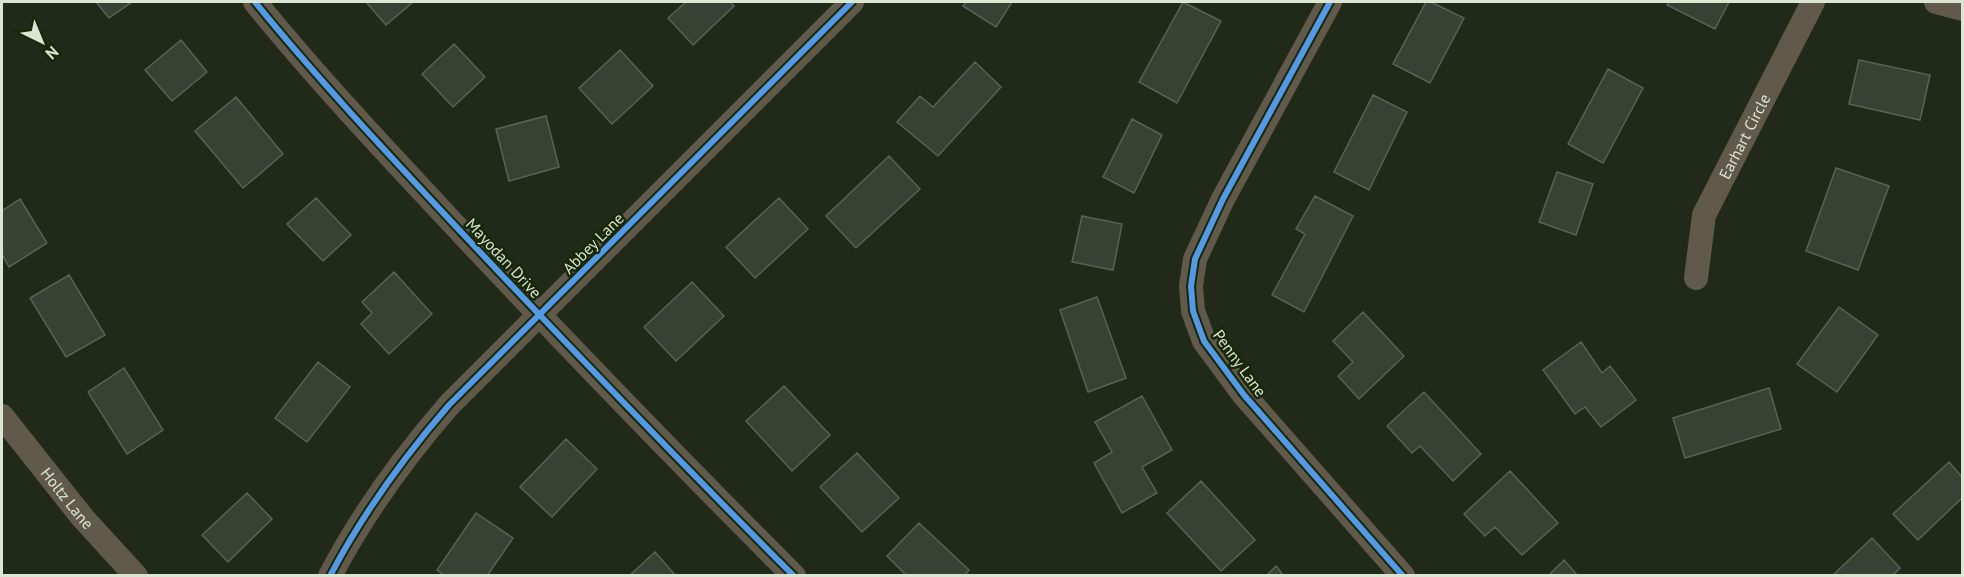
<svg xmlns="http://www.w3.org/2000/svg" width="1964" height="577" font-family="'PT Sans',sans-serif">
  <rect width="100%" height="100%" fill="#212a19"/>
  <!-- building -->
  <path fill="#374235" stroke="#586356" stroke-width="1.5" d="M96,2H132L109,18Z
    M366,2H413L386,25Z
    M686,2H730L734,6L693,45L668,18Z
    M966,2H1012L996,27L963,6Z
    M1183,2L1221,21L1177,103L1139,82Z
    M1426,2H1431L1464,18L1430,83L1393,64Z
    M1669,2H1729L1715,29L1667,5Z
    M181,40L207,72L172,101L145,70Z
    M454,44L485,77L453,107L422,74Z
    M620,50L653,86L612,124L579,88Z
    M1859,60L1930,75L1920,120L1849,104Z
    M975,62L1001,87L938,156L897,122L920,96L933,107Z
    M1608,69L1643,88L1603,163L1568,144Z
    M1373,95L1407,112L1369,190L1334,172Z
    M236,97L283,154L243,188L195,131Z
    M546,116L559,167L509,181L496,129Z
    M1132,119L1162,135L1134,193L1103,177Z
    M889,156L920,189L856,248L826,216Z
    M1836,168L1889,186L1858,270L1806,251Z
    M1557,172L1593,184L1576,235L1539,222Z
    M1315,196L1353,216L1304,312L1272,295L1305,234L1296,229Z
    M316,198L351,235L323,261L287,224Z
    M779,198L808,229L755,278L726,247Z
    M20,199L47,243L9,267L2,254V211Z
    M1082,216L1122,224L1113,270L1072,262Z
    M394,272L432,314L389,354L361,324L372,313L362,302Z
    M69,275L105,335L66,357L30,298Z
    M692,282L724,316L676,361L644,327Z
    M1097,297L1126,378L1088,392L1060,310Z
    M1839,307L1878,335L1837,392L1797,364Z
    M1363,312L1404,356L1359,399L1338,376L1353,362L1333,341Z
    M1581,342L1602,373L1610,366L1636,400L1601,427L1585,407L1575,414L1543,370Z
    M318,362L350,387L307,442L275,418Z
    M124,368L163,430L127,454L88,392Z
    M784,386L830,435L792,471L746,421Z
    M1769,388L1781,429L1685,458L1673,418Z
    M1424,392L1481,454L1453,481L1420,446L1412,453L1387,426Z
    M1142,396L1172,450L1142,467L1157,493L1122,513L1094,463L1112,452L1095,422Z
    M566,439L597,469L552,517L520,487Z
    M857,453L899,498L862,532L820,487Z
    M1949,462L1962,477V498L1918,540L1893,514Z
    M1510,471L1558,523L1522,555L1495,527L1485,536L1464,514Z
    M1201,481L1255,540L1221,571L1167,513Z
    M247,493L272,519L228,562L202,535Z
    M476,513L513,538L487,576H445L437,570Z
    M919,523L969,570L964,576H907L887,556Z
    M1872,538L1900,568L1892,576H1832Z
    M655,552L676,576H629Z
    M1564,560L1578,576H1548Z
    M1276,566L1284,576H1266Z"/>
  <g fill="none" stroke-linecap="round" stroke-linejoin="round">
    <!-- minor -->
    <g stroke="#61594a" stroke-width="24">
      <path d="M255,2C320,82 392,158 463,234C572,350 682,464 794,576"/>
      <path d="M1330,2L1223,199L1195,259L1191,286L1193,311L1204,341L1244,395L1403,576"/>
      <path d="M1936,2L1962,9"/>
      <path id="s1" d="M1696,278L1704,215L1813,2"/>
      <path id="s2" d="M2,416L82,517L136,576"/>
      <path d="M330,576C363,513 403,458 449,405L852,2"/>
    </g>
    <defs>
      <path id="cycleway" d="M255,2C320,82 392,158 463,234C572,350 682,464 794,576
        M1330,2L1223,199L1195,259L1191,286L1193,311L1204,341L1244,395L1403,576
        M330,576C363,513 403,458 449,405L852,2"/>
    </defs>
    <!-- cycleway casing -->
    <use href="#cycleway" stroke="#172708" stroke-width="10"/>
    <!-- cycleway -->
    <use href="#cycleway" stroke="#5399e6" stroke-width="6"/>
  </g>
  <g text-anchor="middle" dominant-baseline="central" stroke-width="5" stroke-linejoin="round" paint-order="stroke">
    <!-- street labels -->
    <g font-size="16" fill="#dae5d2" stroke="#172708">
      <text stroke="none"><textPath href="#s1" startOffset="152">Earhart Circle</textPath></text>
      <text transform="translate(593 243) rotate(-45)">Abbey Lane</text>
      <text transform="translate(504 258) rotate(47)">Mayodan Drive</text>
      <text transform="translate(1240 363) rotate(54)">Penny Lane</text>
      <text stroke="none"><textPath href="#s2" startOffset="105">Holtz Lane</textPath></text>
    </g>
  </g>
  <!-- border -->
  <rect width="1964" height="577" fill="none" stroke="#dae5d2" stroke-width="6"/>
  <!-- north arrow -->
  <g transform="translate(42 42) rotate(137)" stroke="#172708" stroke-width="4.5" paint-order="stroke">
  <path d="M0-4.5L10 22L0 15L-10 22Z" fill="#dae5d2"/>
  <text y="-9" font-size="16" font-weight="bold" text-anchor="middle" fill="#dae5d2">N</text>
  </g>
</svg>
